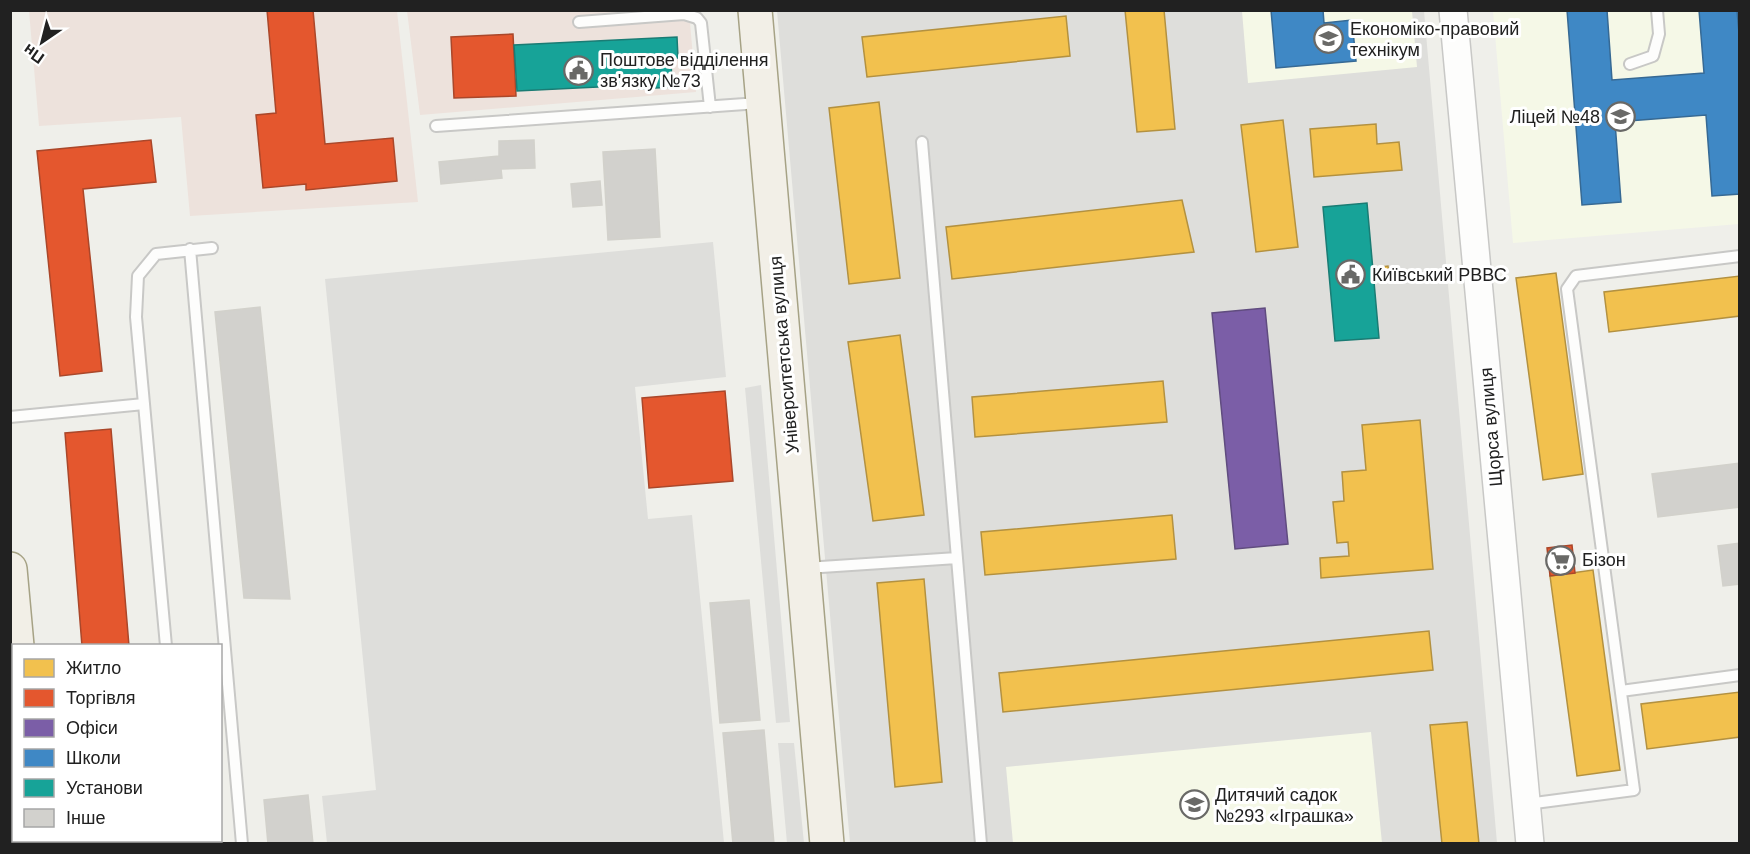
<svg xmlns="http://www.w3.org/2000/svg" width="1750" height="854" font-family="Arial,sans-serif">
  <rect width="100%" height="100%" fill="#efefea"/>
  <!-- residential -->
  <path fill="#dededb" d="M777,11H1424L1497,843H850Z
    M713,242L726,377L635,387L648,519L692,515L724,843H327L322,796L376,790L325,279Z
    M761,385L790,722L776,723L745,388Z
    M778,743H794L804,843H787Z"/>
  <!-- commercial -->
  <path fill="#ede2dc" d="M29,11H397L418,202L190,216L181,117L39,126Z
    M407,11H689L696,92L420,115Z"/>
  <!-- education -->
  <path fill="#f5f8e7" d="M1242,11H1412L1417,67L1248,83Z
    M1493,11H1739V224L1513,243Z
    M1371,732L1382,843H1013L1006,767Z"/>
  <!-- homes -->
  <path fill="#f2c14e" stroke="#b39140" stroke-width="1.5" d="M1125,10H1164L1175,129L1137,132Z
    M1066,16L1070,56L867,77L862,37Z
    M879,102L900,278L849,284L829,108Z
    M1283,120L1298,247L1256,252L1241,125Z
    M1376,124L1377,144L1399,142L1402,170L1314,177L1310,129Z
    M1182,200L1194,252L952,279L946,227Z
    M1388,266L1390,281L1374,282L1373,268Z
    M1556,273L1583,474L1543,480L1516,278Z
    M1740,276V316L1609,332L1604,292Z
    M900,335L924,515L873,521L848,342Z
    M1163,381L1167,422L975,437L972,397Z
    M1420,420L1433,569L1321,578L1320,558L1349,556L1348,542L1337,543L1333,502L1344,501L1342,472L1366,470L1362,425Z
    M1172,515L1176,559L985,575L981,532Z
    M1593,570L1620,770L1577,776L1550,576Z
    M924,579L942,782L895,787L877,583Z
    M1429,631L1433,670L1003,712L999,673Z
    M1740,692V737L1647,749L1641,704Z
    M1467,722L1479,844H1442L1430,725Z"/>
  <!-- shops -->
  <path fill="#e4572e" stroke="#aa472a" stroke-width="1.5" d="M267,10H313L325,144L393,138L397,181L306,190V184L263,188L256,115L276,113Z
    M513,34L516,96L454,98L451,37Z
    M151,140L156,182L83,189L102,371L60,376L37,151Z
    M725,391L733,481L649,488L642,398Z
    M111,429L129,646H82L65,433Z
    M1572,545L1575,573L1550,576L1547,548Z"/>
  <!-- offices -->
  <path fill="#7b5ea7" stroke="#604c7f" stroke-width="1.5" d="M1265,308L1288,544L1235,549L1212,313Z"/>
  <!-- schools -->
  <path fill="#3f88c5" stroke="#366994" stroke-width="1.5" d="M1271,10H1323L1324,23L1352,20L1356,61L1276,68Z
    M1567,10H1607L1612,80L1704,73L1699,10H1737L1740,45V194L1712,196L1706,115L1615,122L1621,202L1582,205Z"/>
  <!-- public -->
  <path fill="#17a398" stroke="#1a7c74" stroke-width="1.5" d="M677,37L678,58H671L672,87L639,89V85L517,91L514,45Z
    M1367,203L1379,338L1335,341L1323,207Z"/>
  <!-- building -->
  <path fill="#d2d1cd" stroke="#d2d1cb" stroke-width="1.5" d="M534,140L535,168L501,169L502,178L441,184L439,162L499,156V141Z
    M655,149L660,237L608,240L603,152Z
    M600,181L602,205L573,207L571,184Z
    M260,307L290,599L244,598L215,312Z
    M1740,463V507L1658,517L1652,474Z
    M1740,543V584L1723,586L1718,546Z
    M749,600L760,720L720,723L710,603Z
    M764,730L774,844H733L723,733Z
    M308,795L313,844H268L264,800Z
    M106,840H150V844H106Z"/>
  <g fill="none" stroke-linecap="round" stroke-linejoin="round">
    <defs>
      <path id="service" d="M579,22L684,14L697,18L701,23L710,107
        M1630,64L1653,56L1659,34L1657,10
        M436,126L759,103
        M922,142L981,844
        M190,249L242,844
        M144,404L136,317L138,276L156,254L212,248
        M10,417L144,404L166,646
        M806,568L957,558
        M1621,691L1740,675
        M10,708H14
        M1527,804L1634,790L1567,289L1576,276L1740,256
        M183,840V844"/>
      <path id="tertiary" d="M1453,10L1530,844"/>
      <path id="primary" d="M755,10L827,844
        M10,569L17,646
        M34,840L35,844"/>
    </defs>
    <!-- service casing -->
    <use href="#service" stroke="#c8c8c6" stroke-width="14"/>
    <!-- tertiary casing -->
    <use href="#tertiary" stroke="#c8c8c6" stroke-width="30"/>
    <!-- primary casing -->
    <use href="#primary" stroke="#a6a285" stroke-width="36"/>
    <!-- service -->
    <use href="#service" stroke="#fdfdfc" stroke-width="10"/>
    <!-- tertiary -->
    <use href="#tertiary" stroke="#fdfdfc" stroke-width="27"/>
    <!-- primary -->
    <use href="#primary" stroke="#f2efe7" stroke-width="33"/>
  </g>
  <!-- icons -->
  <defs>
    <symbol id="university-ring" viewBox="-11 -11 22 22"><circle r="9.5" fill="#fff" stroke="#696967" stroke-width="1.5"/><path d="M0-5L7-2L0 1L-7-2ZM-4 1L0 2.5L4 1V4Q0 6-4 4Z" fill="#696967"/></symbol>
    <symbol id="civic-ring" viewBox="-11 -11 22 22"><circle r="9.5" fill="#fff" stroke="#696967" stroke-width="1.5"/><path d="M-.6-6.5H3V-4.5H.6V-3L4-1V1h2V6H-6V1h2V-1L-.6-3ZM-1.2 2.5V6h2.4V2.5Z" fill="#696967"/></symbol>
    <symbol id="school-ring" viewBox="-11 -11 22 22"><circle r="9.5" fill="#fff" stroke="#696967" stroke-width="1.5"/><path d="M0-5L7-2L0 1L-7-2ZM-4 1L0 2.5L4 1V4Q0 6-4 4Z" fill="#696967"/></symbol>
    <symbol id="supermarket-ring" viewBox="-11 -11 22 22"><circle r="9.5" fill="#fff" stroke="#696967" stroke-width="1.5"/><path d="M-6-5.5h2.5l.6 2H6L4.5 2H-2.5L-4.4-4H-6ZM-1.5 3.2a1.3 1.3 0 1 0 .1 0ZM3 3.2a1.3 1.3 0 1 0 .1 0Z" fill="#696967"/></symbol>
  </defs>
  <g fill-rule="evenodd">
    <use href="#university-ring" x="1312" y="22" width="33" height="33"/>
    <use href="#civic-ring" x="562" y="54" width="33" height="33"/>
    <use href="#school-ring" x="1604" y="100" width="33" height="33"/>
    <use href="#civic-ring" x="1334" y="258" width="33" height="33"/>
    <use href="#supermarket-ring" x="1544" y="544" width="33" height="33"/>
    <use href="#school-ring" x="1178" y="788" width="33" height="33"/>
  </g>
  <g text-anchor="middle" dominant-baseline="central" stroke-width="6" stroke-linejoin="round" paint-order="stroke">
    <!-- poi labels -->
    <g font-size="18" fill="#212121" stroke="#fff" text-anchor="start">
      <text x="1350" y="29">Економіко-правовий<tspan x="1350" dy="21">технікум</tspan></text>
      <text x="600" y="60">Поштове відділення<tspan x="600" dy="21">зв'язку №73</tspan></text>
      <text x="1600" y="117" text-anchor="end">Ліцей №48</text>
      <text x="1372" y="275">Київський РВВС</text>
      <text x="1582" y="560">Бізон</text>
      <text x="1215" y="795">Дитячий садок<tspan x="1215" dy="21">№293 «Іграшка»</tspan></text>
    </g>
    <!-- street labels -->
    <g font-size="18" fill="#212121" stroke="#fff">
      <text transform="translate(784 355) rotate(-95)">Університетська вулиця</text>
      <text transform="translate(1491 427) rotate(-95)">Щорса вулиця</text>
    </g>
  </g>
  <!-- border -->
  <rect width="1750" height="854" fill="none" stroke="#212121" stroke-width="24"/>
  <!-- legend -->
  <rect x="12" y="644" width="210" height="198" fill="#ffffff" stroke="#a6a6a6" stroke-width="1.5"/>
  <rect x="24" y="659" width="30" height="18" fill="#f2c14e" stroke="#a6a6a6" stroke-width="1.5"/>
  <text x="66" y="674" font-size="18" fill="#212121">Житло</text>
  <rect x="24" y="689" width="30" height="18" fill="#e4572e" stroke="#a6a6a6" stroke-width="1.5"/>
  <text x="66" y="704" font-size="18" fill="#212121">Торгівля</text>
  <rect x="24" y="719" width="30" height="18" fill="#7b5ea7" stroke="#a6a6a6" stroke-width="1.5"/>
  <text x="66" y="734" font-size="18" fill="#212121">Офіси</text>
  <rect x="24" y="749" width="30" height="18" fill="#3f88c5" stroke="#a6a6a6" stroke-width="1.5"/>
  <text x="66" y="764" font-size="18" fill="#212121">Школи</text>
  <rect x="24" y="779" width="30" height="18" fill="#17a398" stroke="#a6a6a6" stroke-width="1.5"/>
  <text x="66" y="794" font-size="18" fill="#212121">Установи</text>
  <rect x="24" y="809" width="30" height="18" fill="#d2d1cd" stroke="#a6a6a6" stroke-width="1.5"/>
  <text x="66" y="824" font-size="18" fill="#212121">Інше</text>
  <!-- north arrow -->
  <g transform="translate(42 42) rotate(215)" stroke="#ffffff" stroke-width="4.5" paint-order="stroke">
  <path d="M0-4.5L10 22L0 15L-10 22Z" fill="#212121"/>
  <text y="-9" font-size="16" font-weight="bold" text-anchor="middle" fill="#212121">Пн</text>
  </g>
</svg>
